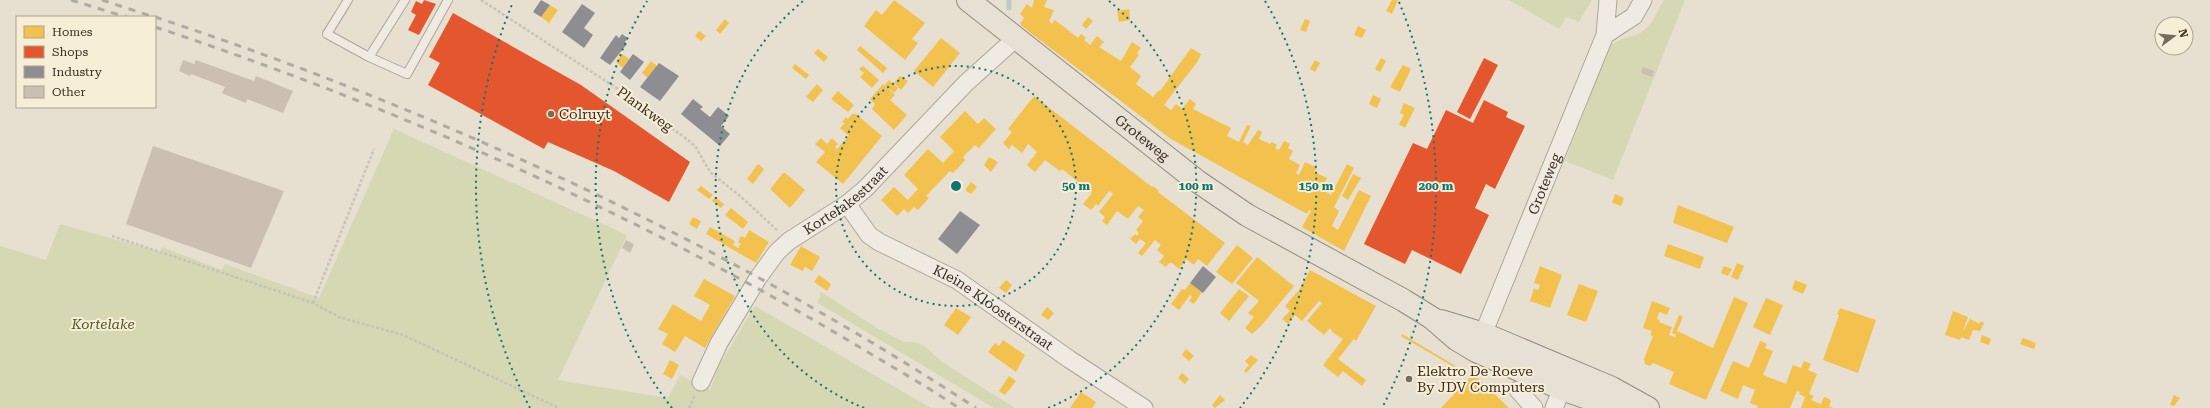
<svg xmlns="http://www.w3.org/2000/svg" width="2210" height="408" font-family="'Roboto Serif',serif">
  <rect width="100%" height="100%" fill="#e7e0d1"/>
  <!-- green -->
  <path fill="#d6d7b3" d="M1509,0H1592L1579,22L1566,17L1559,29Z
    M1664,0H1685L1613,180L1565,161L1609,47C1618,38 1629,38 1640,33C1652,27 1657,11 1664,0Z
    M394,129L627,235L558,380L668,398L680,375L710,390L718,367L755,306L931,408H0V246L46,260L60,224L160,252L162,247L222,270L225,264L319,298Z
    M821,292L879,329L904,342H915L926,347L942,362L1015,408H994L818,303Z"/>
  <!-- homes -->
  <path fill="#f2c14e" d="M894,0L925,23L912,39L918,43L905,60L864,26L876,10L882,15Z
    M1034,0H1047L1044,7L1054,10L1049,21L1052,24L1055,20L1078,38L1081,34L1086,38L1084,40L1090,45L1097,36L1104,42L1099,47L1121,61L1132,42L1141,48L1137,53L1139,55L1130,67L1141,76L1136,84L1153,97L1159,90L1160,91L1191,48L1201,54L1198,61L1164,105L1171,110L1176,104L1182,109L1190,99L1196,104L1193,109L1231,128L1227,136L1239,142L1247,125L1251,126L1243,142L1248,145L1258,130L1262,132L1259,139L1270,144L1272,142L1277,145L1275,148L1279,150L1284,141L1290,144L1288,148L1293,151L1289,159L1300,165L1296,173L1299,175L1305,162L1317,168L1314,172L1327,178L1322,189L1331,195L1347,164L1354,168L1334,207L1339,211L1332,226L1338,230L1359,190L1371,196L1344,251L1302,227L1311,211L1309,210L1307,214L1171,139L1028,31L1020,24L1024,18L1020,14L1027,4L1032,8Z
    M1392,0H1398L1392,14L1386,11Z
    M550,5L558,10L549,23L541,17Z
    M1129,9L1130,20L1119,22L1117,11Z
    M1088,17L1093,21L1086,29L1082,25Z
    M725,19L729,23L720,34L716,30Z
    M1305,19L1310,21L1306,32L1300,30Z
    M1358,26L1366,30L1362,38L1354,35Z
    M699,31L706,36L701,41L695,36Z
    M941,38L960,53L933,87L914,71Z
    M860,46L887,68L883,73L857,50Z
    M818,49L828,57L824,62L814,53Z
    M622,54L629,59L623,68L616,62Z
    M1381,58L1386,61L1380,72L1375,69Z
    M1315,60L1320,63L1315,72L1310,69Z
    M651,61L657,66L648,78L642,73Z
    M795,64L809,75L806,79L792,68Z
    M1403,65L1411,69L1400,92L1390,87Z
    M863,66L879,80L872,88L860,77L864,73L859,69Z
    M900,76L908,81L901,90L894,83Z
    M889,80L898,88L894,93L885,85Z
    M817,84L823,90L813,102L806,97Z
    M883,84L895,95L890,100L907,115L894,130L872,109L875,104L870,99Z
    M838,91L854,105L848,112L831,99Z
    M1373,95L1381,99L1377,108L1369,104Z
    M1034,96L1152,187L1153,186L1159,191L1158,192L1225,243L1207,266L1198,259L1194,265L1186,259L1179,269L1172,263H1169L1166,267L1159,262L1164,256L1157,250L1161,245L1155,240L1142,256L1138,253L1146,243L1140,239L1136,244L1130,239L1135,234L1137,236L1139,233L1136,230L1143,221L1138,217L1144,210L1138,206L1128,219L1117,211L1107,225L1102,221L1105,217L1099,212L1113,194L1109,191L1098,206L1096,204L1091,210L1083,204L1092,193L1082,188L1080,183L1062,169L1060,171L1045,160L1035,172L1027,165L1037,152L1028,144L1022,153L1012,145L1009,149L1003,143L1012,132L1008,129Z
    M1404,103L1415,108L1405,128L1399,124L1404,115L1400,113Z
    M965,111L978,124L984,118L996,129L979,148L975,145L963,157L965,160L959,167L953,173L950,171L926,196L929,198L918,210L914,207L908,213L904,209L897,216L881,200L894,187L908,200L918,189L904,175L928,149L943,163L954,151L940,137Z
    M852,114H856L882,136L843,184L816,162L825,152L815,144L821,138L827,144L832,138L838,144L835,147L837,149L849,136L840,128L845,123L842,122L846,117L848,119Z
    M989,157L998,162L991,172L984,165Z
    M758,164L764,169L753,184L747,179Z
    M783,173H785L805,190L790,208L771,190V188Z
    M1353,174L1361,178L1348,200L1342,196Z
    M971,182L977,187L971,194L965,190Z
    M701,186L713,195L709,199L697,190Z
    M1615,194L1624,198L1621,206L1612,203Z
    M715,197L724,204L721,208L712,201Z
    M1678,205L1734,227L1727,243L1673,223Z
    M731,208L748,222L743,229L725,215Z
    M693,217L701,221L697,229L689,224Z
    M710,227L735,241L733,245L738,248L741,244L738,242L741,236L745,238L749,230L769,242L756,263L706,234Z
    M1668,244L1704,257L1700,269L1664,256Z
    M1237,245L1253,258L1232,284L1216,272Z
    M801,246L820,257L812,271L805,267L803,271L790,265Z
    M1257,257L1294,286L1261,326L1252,334L1245,328L1254,317L1248,313L1259,301L1236,283Z
    M1737,263L1744,266L1738,280L1731,277Z
    M1540,266L1562,275L1550,308L1530,301L1534,288L1538,290L1540,285L1534,283Z
    M1724,266L1732,269L1728,276L1721,273Z
    M1310,270L1376,306L1356,341L1354,339L1338,359L1366,380L1362,386L1343,371L1338,377L1323,365L1343,339L1333,333L1330,328L1324,335L1307,321L1322,303L1319,301L1302,321L1295,315L1288,324L1282,319L1290,311L1285,306L1299,290Z
    M819,275L831,284L827,291L814,282Z
    M704,279L735,296L705,348L685,336L675,352L662,344L668,334L658,329L673,304L701,321L710,305L694,296Z
    M1006,280L1012,285L1006,293L999,288Z
    M1795,280L1807,285L1803,294L1792,289Z
    M1190,283L1202,292L1194,304L1189,301L1192,297L1190,295L1179,310L1171,304L1182,289L1185,290Z
    M1579,284L1598,291L1586,322L1567,315Z
    M1239,289L1249,296L1229,321L1220,313Z
    M1734,297L1748,303L1706,400L1669,384L1674,372L1653,363L1650,366L1645,364L1644,359L1653,336L1650,335L1652,331L1643,328L1652,301L1670,308L1667,315L1659,312L1657,319L1660,320L1659,322L1672,327L1669,335L1675,337L1676,335L1672,333L1679,315L1683,317L1677,331L1713,348Z
    M1766,298L1783,305L1770,335L1753,327Z
    M1047,307L1054,313L1048,320L1041,315Z
    M956,308L971,317L958,335L944,325Z
    M1840,308L1876,320L1858,373L1823,360L1839,315L1837,314Z
    M1953,311L1968,317L1962,333L1970,319L1980,324V321L1984,323L1980,331L1973,330L1969,340L1961,337L1960,340L1945,335Z
    M1402,334L1454,365H1455L1454,367L1401,336Z
    M1982,335L1991,339L1989,345L1980,342Z
    M2023,338L2036,343L2034,349L2020,344Z
    M1003,340L1025,355L1016,372L988,352L995,343L999,346Z
    M1760,341L1767,344L1765,348L1773,351L1763,375L1786,384L1793,365L1801,368L1804,361L1811,364L1808,370L1817,374L1809,394L1814,396L1811,400L1821,404L1824,397L1829,399L1831,401L1829,406L1833,408H1801L1805,397L1799,394L1800,392L1797,391L1790,408H1757L1758,406L1750,403L1755,390L1743,385L1738,399L1720,391L1733,361L1749,368Z
    M1186,349L1194,356L1189,361L1182,355Z
    M1251,355L1258,360L1246,373L1244,371L1249,365L1245,361Z
    M670,360L679,365L672,379L663,374Z
    M1182,373L1189,379L1185,384L1178,378Z
    M1473,374L1484,384L1509,408H1441Z
    M1009,376L1016,381L1005,395L999,391Z
    M1081,392L1096,402L1092,408H1070Z
    M1220,395L1225,400L1215,408L1212,405Z
    M2174,395L2180,398L2174,406L2170,405Z"/>
  <!-- shops -->
  <path fill="#e4572e" d="M424,0L436,4L419,35L408,30L416,15L411,12L416,1L422,4Z
    M453,13L581,85L690,162L669,202L614,171L548,142L544,149L428,85L440,63L429,57Z
    M1484,58L1498,65L1470,119L1457,112Z
    M1484,100L1508,112L1506,117L1525,126L1495,189L1486,184L1475,208L1489,215L1461,274L1412,250L1405,264L1364,244L1413,143L1427,149L1446,110L1473,123Z"/>
  <!-- industry -->
  <path fill="#8d8d92" d="M541,0L550,5L541,17L533,12Z
    M582,4L595,13L584,28L593,35L584,48L562,32Z
    M622,34L628,38L625,42L627,44L610,65L600,58L616,35L619,38Z
    M633,54L644,62L630,80L620,72Z
    M659,63L679,76L660,101L640,87Z
    M693,99L703,107L700,109L710,117L718,107L729,116L721,126L730,134L720,146L681,114Z
    M960,211L980,225L957,254L938,239Z
    M1203,266L1216,277L1203,293L1190,283Z"/>
  <g fill="none" stroke-linecap="round" stroke-linejoin="round">
    <!-- stream -->
    <path stroke="#bcccc2" stroke-width="5" d="M1009,8V0"/>
  </g>
  <!-- building -->
  <path fill="#cbbfb2" d="M183,60L194,64L196,60L254,81L256,76L293,91L283,113L247,99L246,103L222,93L225,87L191,74L190,76L179,71Z
    M1643,67L1654,71L1652,77L1641,73Z
    M153,146L284,191L251,268L126,224Z
    M626,240L634,244L630,253L622,248Z"/>
  <g fill="none" stroke-linecap="round" stroke-linejoin="round">
    <defs>
      <path id="service" d="M348,0L327,34L369,57
        M405,0L369,57L407,74L448,0"/>
      <g id="minor">
        <path d="M1605,35L1634,16L1643,0"/>
        <path id="s1" d="M847,204L869,235L879,242L957,280L1069,359L1144,408"/>
        <path id="s2" d="M1479,344L1605,35L1608,0"/>
        <path id="s3" d="M701,382L719,343L758,278L777,252L789,241L847,204L865,189L966,83L1016,38"/>
        <path d="M1518,390L1534,408"/>
        <path d="M1554,408L1566,379"/>
      </g>
      <g id="primary">
        <path id="s4" d="M968,0L1197,181L1247,215L1403,300L1432,318L1456,339L1476,351L1562,389L1616,408"/>
        <path d="M1441,321L1484,334L1612,388L1648,408"/>
      </g>
    </defs>
    <!-- service casing -->
    <use href="#service" stroke="#ada599" stroke-width="10"/>
    <!-- minor casing -->
    <use href="#minor" stroke="#ada599" stroke-width="19"/>
    <!-- primary casing -->
    <use href="#primary" stroke="#928b80" stroke-width="24"/>
    <!-- path -->
    <path stroke="#c8c2b9" stroke-width="2.5" stroke-dasharray="3 2" stroke-linecap="butt" d="M481,0L618,89L684,137L695,146L710,172L740,196L777,230
      M112,236L313,303L339,317L403,335L559,408
      M313,303L374,149
      M689,408L695,395"/>
    <!-- service -->
    <use href="#service" stroke="#efebe3" stroke-width="8"/>
    <!-- minor -->
    <use href="#minor" stroke="#efebe3" stroke-width="17"/>
    <!-- primary -->
    <use href="#primary" stroke="#e6e1d4" stroke-width="22"/>
    <!-- rail -->
    <path stroke="#afaaa2" stroke-width="3" stroke-dasharray="7 7" stroke-linecap="butt" d="M71,0L126,17
      M102,0L154,17
      M155,17C440,111 725,243 976,408
      M155,27C405,110 646,218 871,354C901,372 931,389 959,408"/>
  </g>
  <!-- distance rings -->
  <g fill="none" stroke="#0f766e" stroke-width="2" stroke-dasharray="2 4">
    <circle cx="956" cy="186" r="120"/>
    <path d="M864 408A240 240 0 0 1 803 1M1109 1A240 240 0 0 1 1048 408"/>
    <path d="M672 408A360 360 0 0 1 647 1M1265 1A360 360 0 0 1 1240 408"/>
    <path d="M530 408A480 480 0 0 1 513 2M1399 2A480 480 0 0 1 1382 408"/>
  </g>
  <!-- markers -->
  <g fill="#786c5e" stroke="#f7eed8" stroke-width="1.5">
    <circle cx="551" cy="114" r="4"/>
    <circle cx="1409" cy="379" r="4"/>
  </g>
  <g text-anchor="middle" dominant-baseline="central" stroke-width="4" stroke-linejoin="round" paint-order="stroke">
    <!-- street labels -->
    <g font-size="14" fill="#3d2e20" stroke="#f7eed8">
      <text transform="translate(645 109) rotate(36)">Plankweg</text>
      <text stroke="none"><textPath href="#s4" startOffset="222">Groteweg</textPath></text>
      <text stroke="none"><textPath href="#s2" startOffset="173">Groteweg</textPath></text>
      <text stroke="none"><textPath href="#s3" startOffset="237">Kortelakestraat</textPath></text>
      <text stroke="none"><textPath href="#s1" startOffset="182">Kleine Kloosterstraat</textPath></text>
    </g>
    <!-- poi labels -->
    <g font-size="14" fill="#3d2e20" stroke="#f7eed8" text-anchor="start">
      <text x="559" y="114">Colruyt</text>
      <text x="1417" y="371">Elektro De Roeve<tspan x="1417" dy="16">By JDV Computers</tspan></text>
    </g>
    <!-- park labels -->
    <g font-size="14" font-style="italic" fill="#4d5a26" stroke="#f7eed8">
      <text x="103" y="324">Kortelake</text>
    </g>
  </g>
  <circle cx="956" cy="186" r="6" fill="#0f766e" stroke="#f7eed8" stroke-width="2"/>
  <g font-size="12" text-anchor="middle" font-weight="bold" fill="#0f766e" stroke="#f7eed8" stroke-width="4" stroke-linejoin="round" paint-order="stroke">
    <text x="1076" y="190">50 m</text>
    <text x="1196" y="190">100 m</text>
    <text x="1316" y="190">150 m</text>
    <text x="1436" y="190">200 m</text>
  </g>
  <!-- legend -->
  <rect x="16" y="16" width="140" height="92" fill="#f7eed8" stroke="#ada18e"/>
  <rect x="24" y="26" width="20" height="12" fill="#f2c14e" stroke="#ada18e"/>
  <text x="52" y="36" font-size="12" fill="#3d2e20">Homes</text>
  <rect x="24" y="46" width="20" height="12" fill="#e4572e" stroke="#ada18e"/>
  <text x="52" y="56" font-size="12" fill="#3d2e20">Shops</text>
  <rect x="24" y="66" width="20" height="12" fill="#8d8d92" stroke="#ada18e"/>
  <text x="52" y="76" font-size="12" fill="#3d2e20">Industry</text>
  <rect x="24" y="86" width="20" height="12" fill="#cbbfb2" stroke="#ada18e"/>
  <text x="52" y="96" font-size="12" fill="#3d2e20">Other</text>
  <!-- north arrow -->
  <g transform="translate(2174 36) rotate(74)"><circle r="19" fill="#f7eed8" stroke="#ada18e"/>
  <path d="M0-3L7 15L0 10L-7 15Z" fill="#786c5e"/>
  <text y="-6" font-size="11" font-weight="bold" text-anchor="middle" fill="#3d2e20">N</text>
  </g>
</svg>
